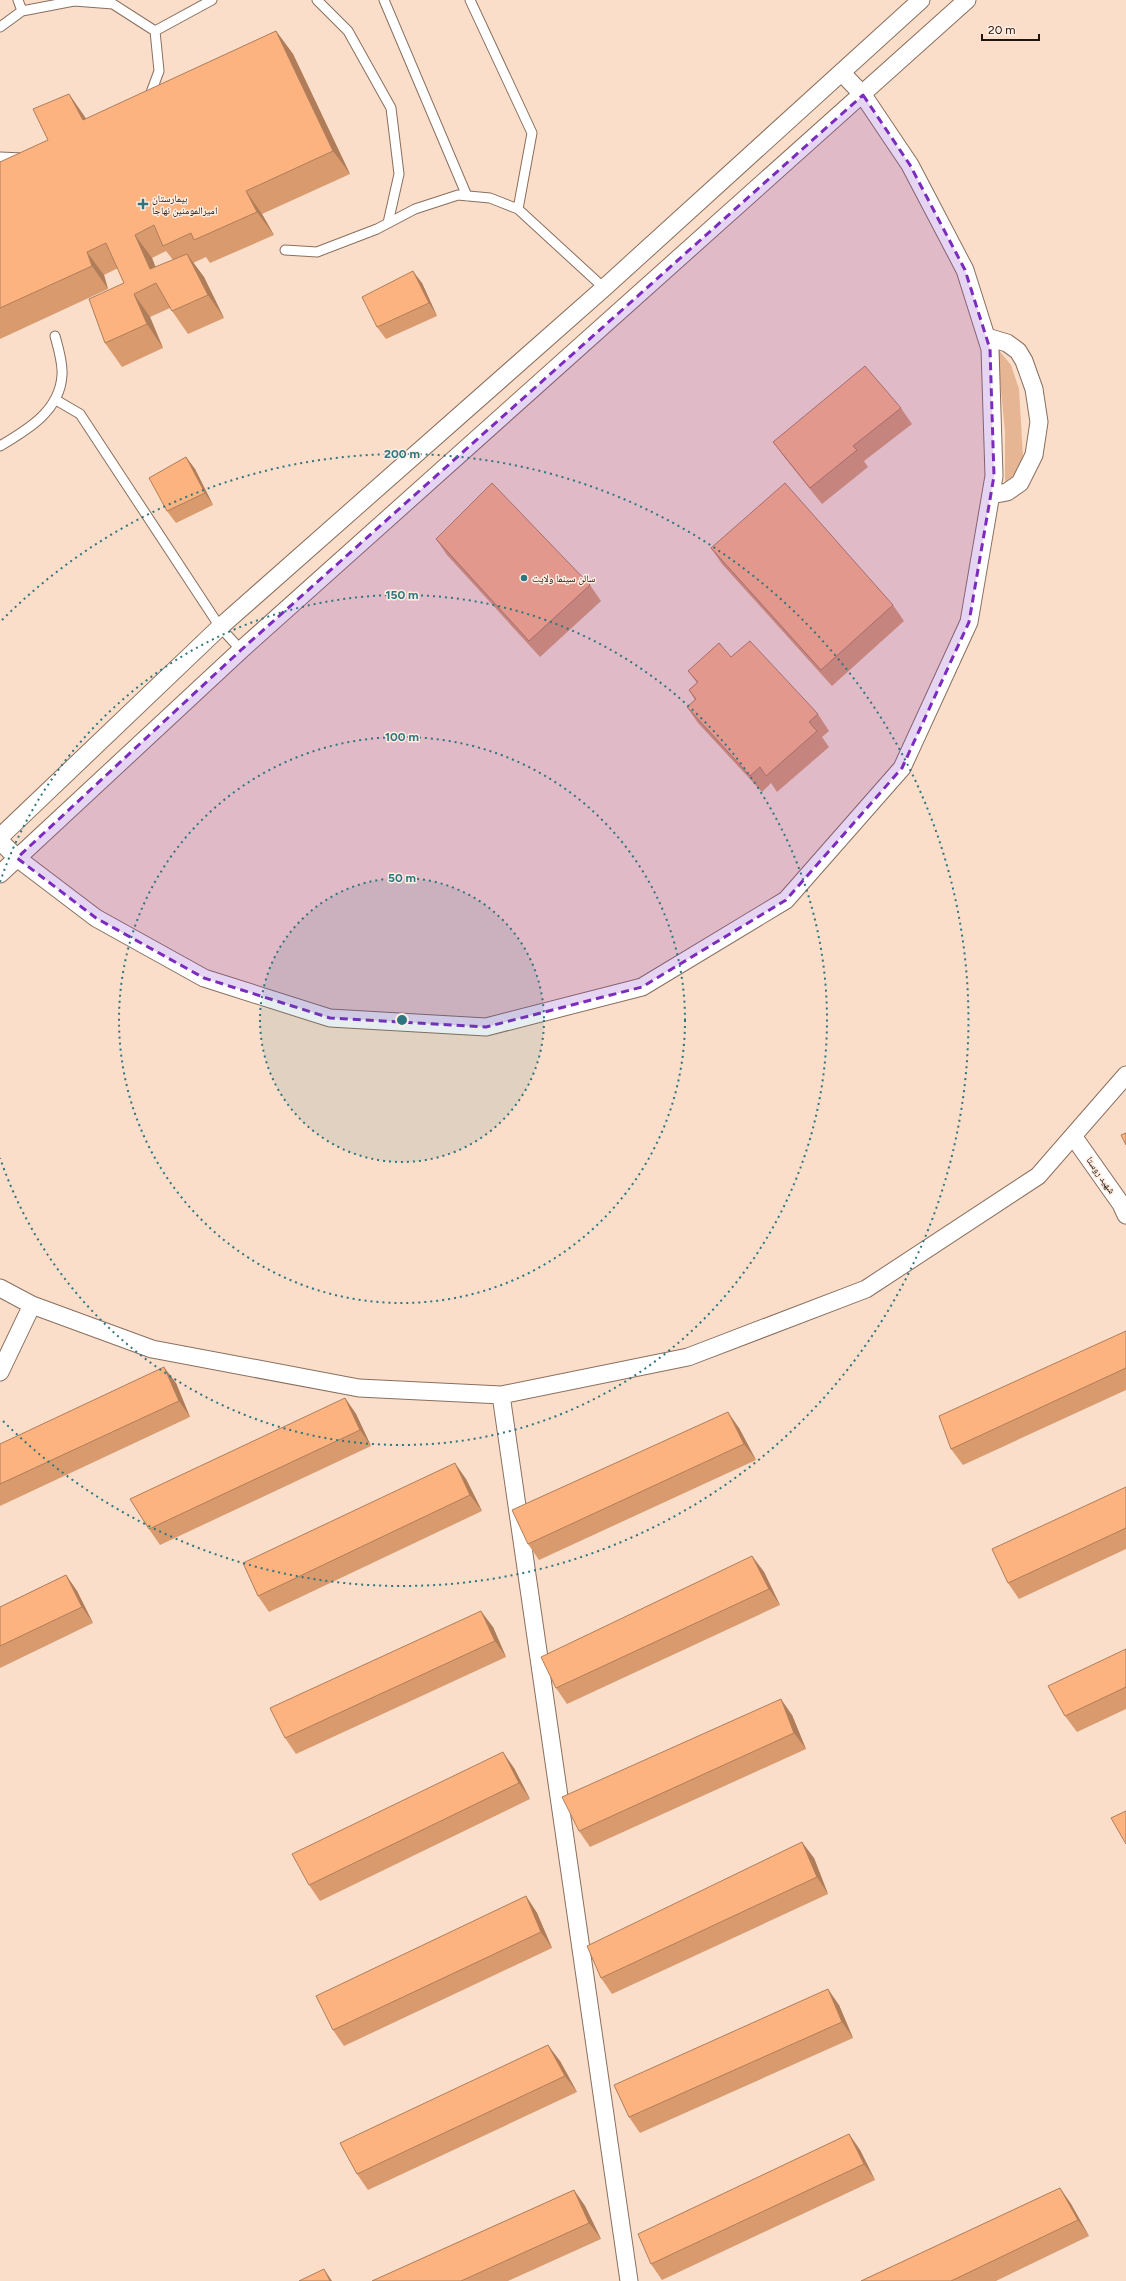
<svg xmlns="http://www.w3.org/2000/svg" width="1126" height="2281" font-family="Figtree,'Noto Naskh Arabic',sans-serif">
  <rect width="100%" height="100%" fill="#fadeca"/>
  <!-- green -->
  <path fill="#e5b594" d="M997,348L1011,365L1019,389L1023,457L1017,471L1009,481H1005V432Z"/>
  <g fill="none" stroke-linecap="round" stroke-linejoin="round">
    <defs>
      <path id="lane" d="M18,0L22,11
        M317,0L348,31L391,108L399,174L388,223
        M384,0L467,196
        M470,0L532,133L518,209
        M0,27L22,11L74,1L113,4L155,31L159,71L149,98
        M155,31L212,0
        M0,157L23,158
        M285,250L317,252L377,229L415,209L458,195L490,198L518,209L604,288
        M56,400L80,414L220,627L241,650
        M0,446C27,430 60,411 62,375C63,363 58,347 55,336"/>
      <path id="street" d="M987,337L1007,343L1018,351L1024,361L1034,389L1039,422L1034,455L1020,483L1007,492L991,495
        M0,837L220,627L604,288L921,0
        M0,841L17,858L96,918L204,978L330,1018L486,1027L642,987L786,900L902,768L969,622L994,476L990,349L965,270L910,165L863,95L842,73
        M0,874L241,650L967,0
        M1073,1136L1121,1204L1126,1215
        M0,1288L32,1305L152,1349L359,1388L501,1395L688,1357L866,1289L1038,1176L1126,1075
        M0,1372L32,1305
        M501,1395L629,2281"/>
    </defs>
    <!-- lane casing -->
    <use href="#lane" stroke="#896f5e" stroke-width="11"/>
    <!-- street casing -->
    <use href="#street" stroke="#896f5e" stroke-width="19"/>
    <!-- lane -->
    <use href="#lane" stroke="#fff" stroke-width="9"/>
    <!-- street -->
    <use href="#street" stroke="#fff" stroke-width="17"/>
  </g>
  <!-- wall -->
  <path fill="#d99a6e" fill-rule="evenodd" d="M276,31L293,54L350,174L262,214L274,235L210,263L206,257L193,263L204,277L224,318L188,334L170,308L150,317L163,348L122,367L105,343L124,283L118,268L104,275L108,289L0,339V162L48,140L69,94L86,119ZM166,251L173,260L155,267L152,258Z
    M422,283L437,316L386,339L377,327Z
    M901,408L912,424L864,461L868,467L822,504L785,458L773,442Z
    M186,457L195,469L213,505L176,523L167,511Z
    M436,539L590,585L601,601L540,657L447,555Z
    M711,548L893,605L904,621L832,686L722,564Z
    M731,657L818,714L829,731L822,737L829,747L777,792L771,783L762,792L698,723L687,707L695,700L689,690L697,683L688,671Z
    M1126,1331V1390L963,1465L951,1449Z
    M176,1383L190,1417L0,1506V1444Z
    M345,1398L356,1414L371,1446L160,1545L149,1529Z
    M739,1428L756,1460L539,1560L528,1544Z
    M466,1479L482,1511L269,1612L258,1596Z
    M1126,1487V1549L1019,1599L1008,1583Z
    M752,1556L764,1572L780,1605L567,1704L556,1688Z
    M66,1575L77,1591L93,1623L0,1668V1607Z
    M493,1627L506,1657L296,1754L285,1738Z
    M1126,1649V1709L1077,1732L1065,1716Z
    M792,1715L806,1749L590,1847L579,1831Z
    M514,1768L530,1799L320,1901L309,1885Z
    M814,1858L828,1894L612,1994L601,1978Z
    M526,1896L537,1913L552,1948L344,2046L333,2030Z
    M839,2005L853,2038L640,2133L629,2117Z
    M560,2061L577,2092L368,2190L357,2174Z
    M849,2134L860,2150L875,2180L662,2280L651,2264Z
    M1060,2188L1071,2204L1089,2236L996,2281H861Z
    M574,2190L585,2206L601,2239L508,2281H372Z"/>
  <!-- shaded-wall -->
  <path fill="#b07d5a" d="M276,31L293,54L350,174L333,151Z
    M69,94L85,117L99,143L83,120Z
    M246,191L262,214L274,235L257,212Z
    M135,235L152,258L166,292L150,269Z
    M87,252L104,275L108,289L92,266Z
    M187,254L204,277L224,318L208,295Z
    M413,271L422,283L437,316L429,303Z
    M134,294L150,317L163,348L147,324Z
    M186,457L195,469L213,505L205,493Z
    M164,1367L176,1383L190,1417L179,1401Z
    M345,1398L356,1414L371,1446L360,1430Z
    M728,1412L739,1428L756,1460L744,1444Z
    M455,1463L466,1479L482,1511L470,1495Z
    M752,1556L764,1572L780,1605L769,1589Z
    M66,1575L77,1591L93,1623L82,1607Z
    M481,1611L493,1627L506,1657L495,1641Z
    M781,1699L792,1715L806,1749L794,1733Z
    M503,1752L514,1768L530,1799L519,1783Z
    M802,1842L814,1858L828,1894L817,1877Z
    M526,1896L537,1913L552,1948L541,1932Z
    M828,1989L839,2005L853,2038L842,2022Z
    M548,2045L560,2061L577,2092L565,2076Z
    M849,2134L860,2150L875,2180L864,2164Z
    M1060,2188L1071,2204L1089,2236L1078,2220Z
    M574,2190L585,2206L601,2239L589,2223Z
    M324,2269L332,2281H330Z"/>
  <!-- building -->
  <path fill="#fcb380" stroke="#b07d5a" d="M276,31L333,151L246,191L257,212L194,240L191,233L163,246L154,225L135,235L150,269L187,254L208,295L172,311L156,283L134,294L147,324L105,343L89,299L124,283L106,243L87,252L92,266L0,308V162L48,140L33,109L69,94L83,120Z
    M413,271L429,303L377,327L362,297Z
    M865,366L901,408L853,446L857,450L810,488L773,442Z
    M186,457L205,493L167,511L149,478Z
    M492,483L590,585L529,641L436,539Z
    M785,483L893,605L821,670L711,548Z
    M750,641L818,714L809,722L817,731L766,776L760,767L750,776L687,707L696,699L689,690L698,682L688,671L719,643L731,657Z
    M1126,1133V1145L1121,1135Z
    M1126,1331V1368L951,1449L939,1416Z
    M164,1367L179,1401L0,1484V1444Z
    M345,1398L360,1430L149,1529L130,1499Z
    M728,1412L744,1444L528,1544L512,1510Z
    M455,1463L470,1495L258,1596L243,1563Z
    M1126,1487V1528L1008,1583L992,1549Z
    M752,1556L769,1589L556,1688L541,1657Z
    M66,1575L82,1607L0,1646V1607Z
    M481,1611L495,1641L285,1738L270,1708Z
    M1126,1649V1687L1065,1716L1048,1686Z
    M781,1699L794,1733L579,1831L562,1797Z
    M503,1752L519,1783L309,1885L292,1854Z
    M1126,1811V1844L1111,1818Z
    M802,1842L817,1877L601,1978L587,1946Z
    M526,1896L541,1932L333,2030L316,1996Z
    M828,1989L842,2022L629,2117L614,2085Z
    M548,2045L565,2076L357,2174L340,2143Z
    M849,2134L864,2164L651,2264L638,2234Z
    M1060,2188L1078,2220L951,2281H861Z
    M574,2190L589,2223L461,2281H372Z
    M324,2269L330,2281H299Z"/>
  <!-- marked area -->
  <path fill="#7b2cbf" fill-opacity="0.2" stroke="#7b2cbf" stroke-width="3" stroke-dasharray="8 5" stroke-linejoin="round" d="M863,95L910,165L965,270L990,349L994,476L969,622L902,768L786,900L642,987L486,1027L330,1018L204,978L96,918L17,858L241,650Z"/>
  <!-- distance rings -->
  <circle cx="402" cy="1020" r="142" fill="#2e767f" fill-opacity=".12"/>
  <g fill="none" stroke="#2e767f" stroke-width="2" stroke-dasharray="2 4">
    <circle cx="402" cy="1020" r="142"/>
    <circle cx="402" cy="1020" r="283"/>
    <path d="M0 882A425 425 0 1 1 0 1158"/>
    <path d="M2 620A566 566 0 1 1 2 1420"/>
  </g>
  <!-- markers -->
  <g fill="#2e767f" stroke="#ffede2" stroke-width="1.5">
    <path d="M141 198h4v4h4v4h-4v4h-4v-4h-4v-4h4z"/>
    <circle cx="524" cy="578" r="4"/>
  </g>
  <g text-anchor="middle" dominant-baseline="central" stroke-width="3" stroke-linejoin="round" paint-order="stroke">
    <!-- poi labels -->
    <g font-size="10" fill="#1f150e" stroke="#ffede2" text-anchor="start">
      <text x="152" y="198">بیمارستان<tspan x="152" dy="12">امیرالمومنین نهاجا</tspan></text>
      <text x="532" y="578">سالن سینما ولایت</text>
    </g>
    <!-- street labels -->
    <g font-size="10" fill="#1f150e" stroke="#ffede2">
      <text transform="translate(1101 1175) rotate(55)">شهید روستا</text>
    </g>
  </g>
  <circle cx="402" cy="1020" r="6" fill="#2e767f" stroke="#ffede2" stroke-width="2"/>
  <g font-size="12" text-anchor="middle" font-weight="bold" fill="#2e767f" stroke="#ffede2" stroke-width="3" stroke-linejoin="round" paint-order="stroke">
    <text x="402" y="458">200 m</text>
    <text x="402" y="599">150 m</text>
    <text x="402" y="741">100 m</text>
    <text x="402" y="882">50 m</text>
  </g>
  <!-- scale -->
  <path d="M982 34v6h57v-6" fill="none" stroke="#1f150e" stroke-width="2"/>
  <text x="988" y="34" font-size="12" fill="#1f150e" stroke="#ffede2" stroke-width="3" paint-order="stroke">20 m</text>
</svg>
